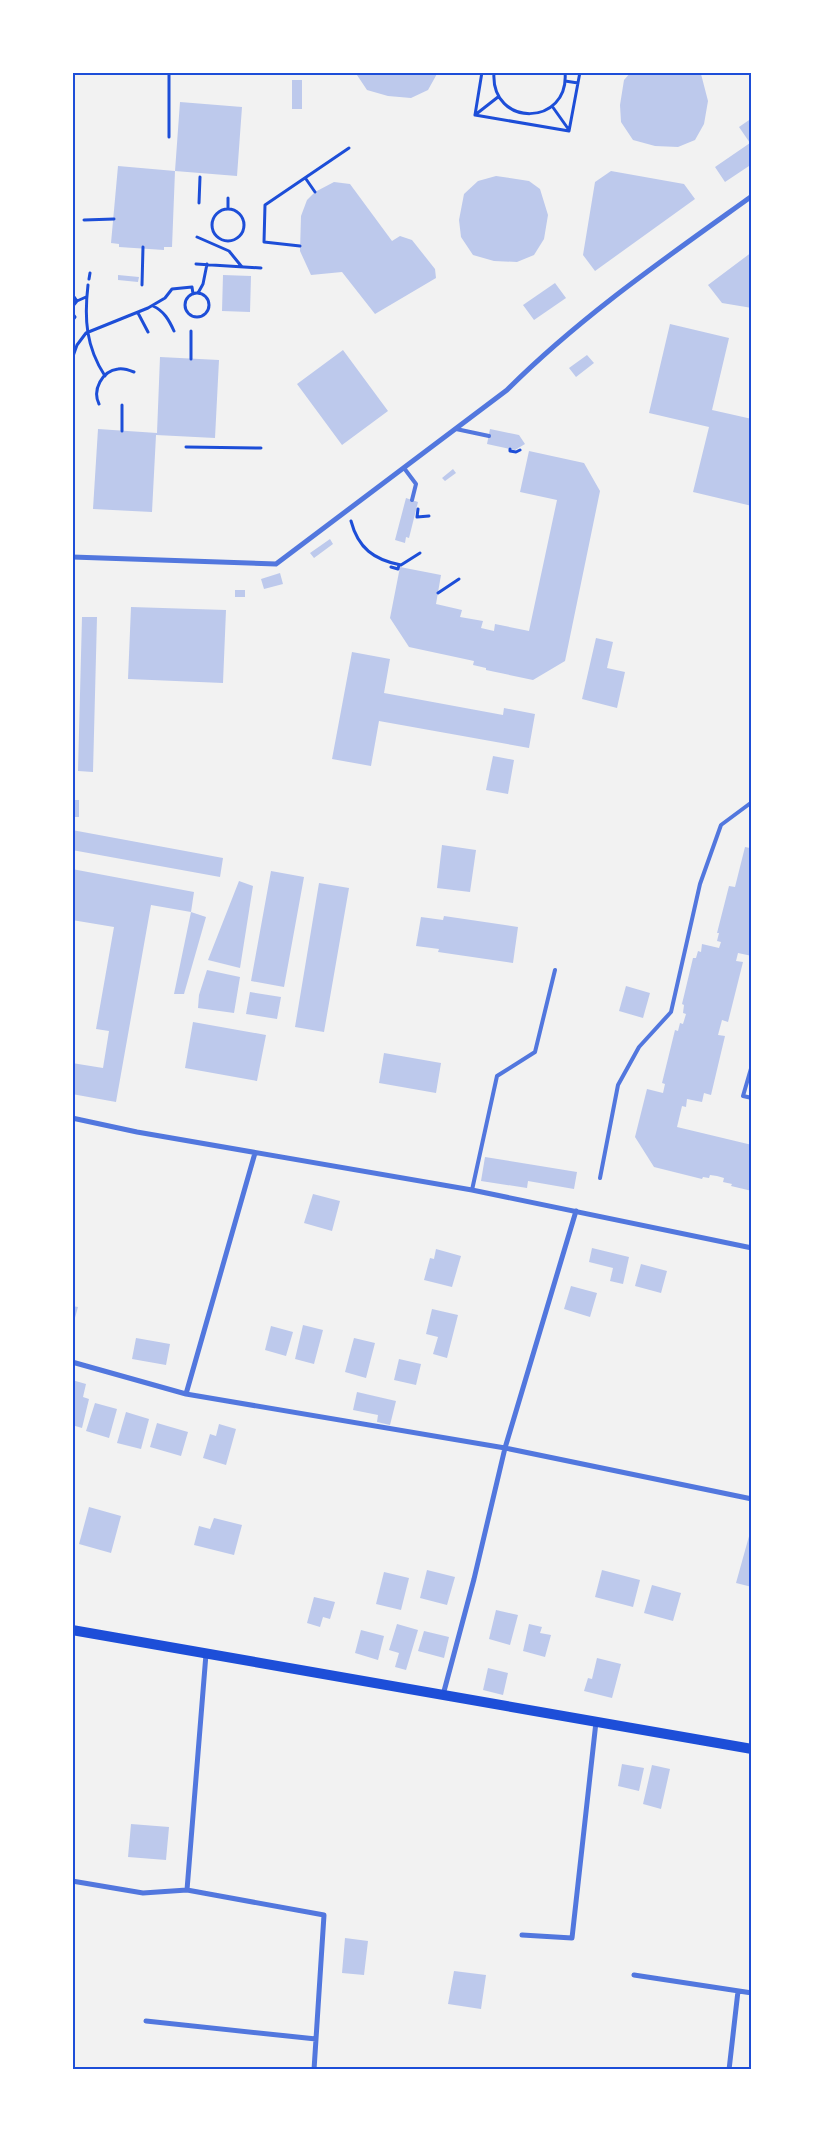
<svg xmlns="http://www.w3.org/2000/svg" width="824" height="2142" font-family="'Source Sans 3',sans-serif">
  <rect width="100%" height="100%" fill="#f2f2f2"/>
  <!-- building -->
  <path fill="#bdc9ec" d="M355,72H438L428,90L411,98L388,96L367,90Z
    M631,72H698L701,74L708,101L704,124L695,140L678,147L655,146L633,140L621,122L620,105L624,80Z
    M292,80H302V109H292Z
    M180,102L242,107L237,176L175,171Z
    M752,118V164L725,182L715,167L750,143L739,127Z
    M118,166L175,171L172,247H164V250L119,247V244L111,243Z
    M611,171L684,184L695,199L595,271L583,255L595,182Z
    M496,176L529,181L540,189L548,215L544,239L534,255L517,262L494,261L473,255L461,237L459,220L464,194L478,181Z
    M334,182L350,184L392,241L400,236L412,240L435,269L436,278L375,314L342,272L311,275L300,251L301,216L307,200L315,192Z
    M752,252V308L722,303L708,285Z
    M118,275L139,277L138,282L118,280Z
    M223,275L251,276L250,312L222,311Z
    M555,283L566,298L534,320L523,305Z
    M670,324L729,338L712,410L752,419V506L693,492L709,427L649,413Z
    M343,350L388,411L342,445L297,384Z
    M587,355L594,363L576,377L569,368Z
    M160,357L219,360L215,438L156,435L152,512L93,509L98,429L157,433Z
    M490,429L519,435L525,444L515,450L487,444Z
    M529,451L584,463L600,491L565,661L533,680L486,670V668L473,665L474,661L409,647L390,618L400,567L441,575L436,604L462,610L460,617L483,621L481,628L494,631L495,624L529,631L557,500L520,492Z
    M453,469L456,473L445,481L442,478Z
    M406,498L418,502L409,538L406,537L405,543L395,540Z
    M330,539L333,544L314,558L310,553Z
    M280,573L283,584L264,589L261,579Z
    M235,590H245V597H235Z
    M131,607L226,610L223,683L128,679Z
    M82,617H97L93,772L78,771Z
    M596,638L613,642L607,668L625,672L617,708L582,699Z
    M352,652L390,659L384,693L503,715L504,708L535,714L529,748L379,721L371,766L332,759Z
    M493,756L514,760L508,794L486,790Z
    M72,800H79V817H72Z
    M72,830L223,858L220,877L72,850Z
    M751,843L752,956L738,953L736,961L743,962L728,1022L722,1020L718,1035L725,1036L711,1095L704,1093L702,1102L687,1099L686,1107L682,1106L677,1127L752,1145V1191L731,1186L732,1184L723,1182L724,1178L717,1176L710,1175L709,1178L703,1177L702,1179L654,1167L635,1137L647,1089L663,1093L665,1084L662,1083L675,1030L678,1031L680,1023L683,1024L686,1014L683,1013L684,1005L682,1004L693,958H696L698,951L701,952L702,944L719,948L721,942L717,941L719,933H717L729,886L735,887L745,847L750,848Z
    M442,845L476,850L470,892L437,888Z
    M72,869L194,892L191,912L151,905L116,1102L72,1094V1063L103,1068L109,1031L96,1029L114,927L72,920Z
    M271,871L304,877L284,987L251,981Z
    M239,881L253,886L240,968L208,960Z
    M319,883L349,888L324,1032L295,1027Z
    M191,912L206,917L184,994H174Z
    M444,916L518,927L513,963L438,952L439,949L416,946L421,917L443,920Z
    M207,970L240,977L234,1013L198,1008L199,995Z
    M626,986L650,993L643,1018L619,1011Z
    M250,992L281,997L277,1019L246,1014Z
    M193,1022L266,1035L257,1081L185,1068Z
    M384,1053L441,1063L436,1093L379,1083Z
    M485,1157L577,1172L574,1189L528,1181L527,1188L481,1181Z
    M313,1194L340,1201L332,1231L304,1223Z
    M592,1248L629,1257L623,1284L610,1281L613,1268L589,1262Z
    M436,1249L461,1256L452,1287L424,1280L430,1258L434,1259Z
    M641,1264L667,1271L661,1293L635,1286Z
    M571,1286L597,1293L590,1317L564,1309Z
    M72,1306L78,1307L73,1325H72Z
    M432,1309L458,1315L447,1358L433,1354L438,1337L426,1334Z
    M303,1325L323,1330L314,1364L295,1359Z
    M271,1326L293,1332L286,1356L265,1350Z
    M136,1338L170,1344L166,1365L132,1359Z
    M354,1338L375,1343L366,1378L345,1372Z
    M399,1359L421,1364L416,1385L394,1380Z
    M72,1380L86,1384L83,1397L89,1399L82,1428L72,1425Z
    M357,1392L396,1401L390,1425L377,1422L378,1415L353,1410Z
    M95,1403L117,1409L109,1438L86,1431Z
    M126,1412L149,1419L141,1449L117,1443Z
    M157,1423L188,1432L181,1456L150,1447Z
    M219,1424L236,1429L226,1465L203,1458L210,1434L216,1436Z
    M89,1507L121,1516L111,1553L79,1544Z
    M214,1518L242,1525L234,1555L194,1545L199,1526L210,1529Z
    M751,1529H752V1587L736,1583Z
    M427,1570L455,1577L447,1605L420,1598Z
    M602,1570L640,1580L633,1607L595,1597Z
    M384,1572L409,1578L401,1610L376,1604Z
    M652,1585L681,1593L673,1621L644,1613Z
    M314,1597L335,1602L330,1619L323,1617L320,1627L307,1623Z
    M496,1610L518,1615L510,1645L489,1639Z
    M397,1624L418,1630L406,1670L395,1667L399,1653L389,1650Z
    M529,1624L542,1627L540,1633L551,1635L545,1657L523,1651Z
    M361,1630L384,1636L378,1660L355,1653Z
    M424,1631L449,1637L444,1658L418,1651Z
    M597,1658L621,1664L612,1698L584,1691L588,1678L592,1679Z
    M488,1668L508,1673L503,1695L483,1690Z
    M622,1764L644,1768L639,1791L618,1786Z
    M652,1765L670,1769L661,1809L643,1804Z
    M131,1824L169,1827L166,1860L128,1857Z
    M345,1938L368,1941L364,1975L342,1973Z
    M454,1971L486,1975L481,2009L448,2004Z"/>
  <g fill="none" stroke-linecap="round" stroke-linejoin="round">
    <!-- path -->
    <path stroke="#1d4ed8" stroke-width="3" d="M169,72V137
      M482,72L475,115L569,131L580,72
      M494,72C490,128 570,127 565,72
      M565,81L578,83
      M552,106L569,130
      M475,115L498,97
      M306,179L315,192
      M228,198V209
      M199,203L200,177
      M212 225a16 16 0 1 1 32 0a16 16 0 1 1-32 0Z
      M84,220L114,219
      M197,237L229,251L242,267
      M300,246L264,242L265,205L349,148
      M196,264L261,268
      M89,279L90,273
      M88,285C84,319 86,347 105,376
      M142,285L143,247
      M185 305a12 12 0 1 1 24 0a12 12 0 1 1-24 0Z
      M198,293L203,284L207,264
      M72,294L77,301
      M153,306C164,311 169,320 174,331
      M72,307L77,301L86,297
      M72,313L75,317L72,321
      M138,313L148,332
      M191,331V359
      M72,359L77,345L86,333L148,308L165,298L172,289L192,287L193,294
      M99,404C92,390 102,371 118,369C123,368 129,370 134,372
      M122,431V405
      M186,447L261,448
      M510,449V451L516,452L520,450
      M418,509L417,517L429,516
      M351,521C358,548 374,560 401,565L420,553
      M391,567L398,569L399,565
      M438,593L459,579"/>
    <!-- service -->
    <path stroke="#5277de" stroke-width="4" d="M456,429L489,436
      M404,468L416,484L412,500
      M752,1065L743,1096L752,1098
      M600,1178L618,1085L639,1047L671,1012L700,884L721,825L752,802
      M472,1190L497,1076L535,1052L555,970"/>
    <!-- minor -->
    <path stroke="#5277de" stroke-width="5" d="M72,557L276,564L507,390C581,316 667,257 752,196
      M72,1118L137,1132L472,1190L752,1248
      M72,1362L186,1394L505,1448L752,1499
      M186,1394L255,1153
      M206,1654L187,1890L324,1915L314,2070
      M443,1695L474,1579L505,1448L576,1211
      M72,1881L143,1893L187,1890
      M522,1935L572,1938L596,1722
      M634,1975L752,1993
      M146,2021L316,2039
      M729,2070L738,1991"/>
    <!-- secondary -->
    <path stroke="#1d4ed8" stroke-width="10" d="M72,1630L752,1749"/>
  </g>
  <!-- border -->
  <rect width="824" height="2142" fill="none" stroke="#ffffff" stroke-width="148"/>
  <rect x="74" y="74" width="676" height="1994" fill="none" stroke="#1d4ed8" stroke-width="2"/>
</svg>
